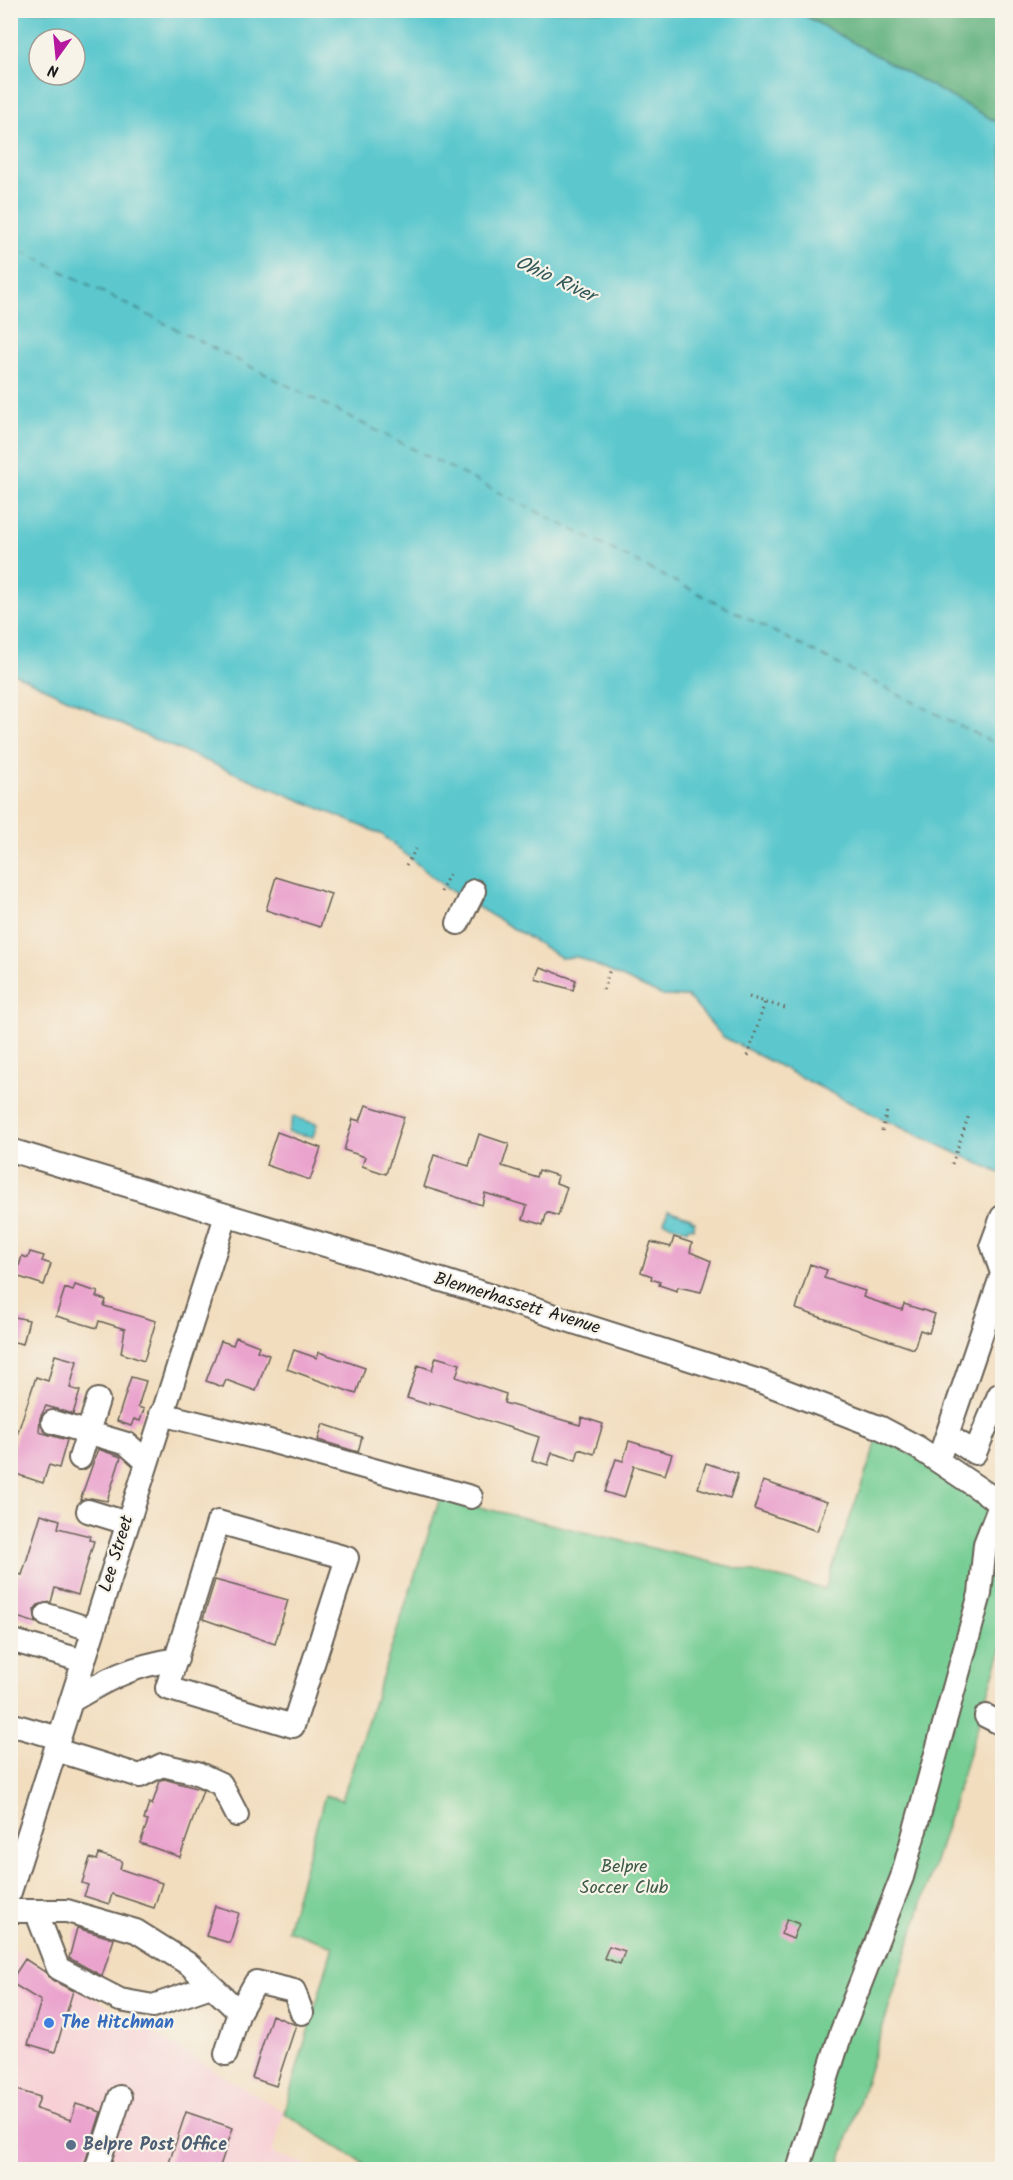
<svg xmlns="http://www.w3.org/2000/svg" width="1013" height="2180" font-family="Kalam,sans-serif">
  <rect width="100%" height="100%" fill="#f7f3e8"/>
  <filter id="ink" filterUnits="userSpaceOnUse"><feTurbulence type="fractalNoise" baseFrequency=".0167" numOctaves="2"/><feDisplacementMap in="SourceGraphic" scale="12" xChannelSelector="R" yChannelSelector="G"/><feConvolveMatrix kernelMatrix="1 2 1 2 8 2 1 2 1" color-interpolation-filters="sRGB"/></filter>
  <filter id="wash" filterUnits="userSpaceOnUse"><feTurbulence type="fractalNoise" baseFrequency=".008" numOctaves="4" result="noise"/><feDisplacementMap in="SourceGraphic" scale="24" xChannelSelector="R" yChannelSelector="G"/><feGaussianBlur stdDeviation="1.35" result="paint"/><feColorMatrix in="noise" values="0 0 0 0 0 0 0 0 0 0 0 0 0 0 0 0 0 1.4 0 .05"/><feComposite in="paint" operator="in"/></filter>
  <g filter="url(#wash)">
    <rect width="100%" height="100%" fill="#f2ddbe"/>
    <!-- built -->
    <path fill="#f7cfd4" d="M10,1947L284,2112L272,2153L319,2169H11Z"/>
    <!-- green -->
    <path fill="#76ce94" stroke="#497558" stroke-width="1.5" d="M878,1438L914,1455L1002,1513V1649L838,2169H361L363,2163L284,2113L333,1946L287,1930L325,1795L342,1800L440,1498L825,1589Z"/>
    <!-- forest -->
    <path fill="#60b17e" stroke="#3e664d" stroke-width="1.5" d="M796,11H1002V125Z"/>
    <!-- water -->
    <path fill="#5bc8ce" stroke="#3c7275" stroke-width="1.5" fill-rule="evenodd" d="M10,11H796L1002,125V1174L876,1116L723,1037L688,997L663,996L578,957L562,958L446,888L381,834L144,735L11,672ZM39,39H75V75H39Z
      M293,1117L317,1124L313,1137L288,1132Z
      M668,1210L691,1218V1220L695,1221L693,1228L688,1227L687,1230L664,1222Z"/>
    <g fill="none" stroke-linecap="round" stroke-linejoin="round">
      <!-- ferry -->
      <path stroke="#32585a" stroke-width="1.5" stroke-dasharray="8 6" stroke-linecap="butt" d="M10,245L1002,747"/>
    </g>
    <g id="blocks">
      <!-- building -->
      <path fill="#eaa3cd" d="M276,877L331,894L320,927L266,910Z
        M540,967L576,980L573,990L535,979Z
        M366,1105L404,1117L386,1174L362,1166L365,1157L344,1150L353,1119L360,1121Z
        M277,1132L321,1148L310,1180L266,1165Z
        M479,1134L509,1144L502,1166L537,1177L539,1170L558,1176L556,1183L567,1187L558,1216L547,1212L543,1225L523,1219L527,1206L485,1193L482,1205L424,1187L434,1155L469,1166Z
        M674,1237L692,1243L690,1252L711,1261L701,1292L678,1287L677,1291L659,1285L660,1282L651,1279L652,1276L641,1272L651,1242L671,1247Z
        M30,1252L44,1256L42,1261L51,1264L44,1285L16,1276L22,1256L28,1258Z
        M810,1264L827,1270L824,1278L865,1291L863,1297L902,1310L904,1304L935,1314L929,1333L920,1330L914,1349L796,1309Z
        M75,1285L98,1292L96,1297L106,1300L104,1306L156,1321L144,1361L121,1353L125,1329L99,1321L97,1328L56,1316L65,1288L73,1291Z
        M10,1316L29,1320L23,1344L10,1341Z
        M236,1337L259,1346L257,1351L269,1355L256,1391L226,1380L223,1387L206,1381L221,1341L233,1345Z
        M294,1350L317,1358L319,1352L365,1368L356,1394L287,1369Z
        M55,1355L77,1361L70,1388L80,1391L73,1414L46,1406L40,1418L39,1432L67,1440L59,1468L49,1465L43,1483L10,1472V1456L36,1377L48,1381Z
        M436,1357L460,1364L456,1377L506,1394L504,1403L580,1425L582,1417L603,1424L594,1454L579,1449L576,1460L552,1453L548,1465L532,1460L539,1437L429,1402V1405L407,1398L418,1365L432,1370Z
        M131,1377L146,1381L138,1407L144,1409L140,1421L134,1419L131,1426L117,1421Z
        M323,1424L362,1437L358,1452L318,1440Z
        M629,1441L672,1454L665,1475L634,1466L624,1498L605,1492L616,1459L623,1461Z
        M98,1449L121,1457L107,1501L91,1498L80,1500Z
        M706,1463L738,1474L730,1498L698,1488Z
        M763,1481L827,1502L817,1531L754,1509Z
        M41,1514L60,1520L58,1528L90,1536L89,1540L94,1541L78,1595L55,1588L51,1602L38,1605L34,1610L36,1623L10,1615V1585L14,1586L18,1574L22,1575Z
        M215,1580L288,1600L275,1644L203,1619Z
        M164,1779L203,1790L180,1857L140,1843L148,1821L144,1820L149,1803L152,1805L160,1781Z
        M99,1854L122,1861L120,1869L162,1883L154,1908L112,1894L109,1904L84,1896L88,1885L82,1883L90,1858L97,1860Z
        M215,1906L239,1913L230,1943L206,1936Z
        M787,1919L799,1924L793,1939L781,1934Z
        M77,1928L114,1939L102,1976L69,1958Z
        M609,1946L625,1951L620,1964L604,1958Z
        M25,1959L45,1972L52,1980L73,1991L55,2052L28,2044L41,2001L10,1982Z
        M272,2015L296,2025L276,2086L252,2078Z
        M14,2089L40,2097L36,2109L71,2120L76,2104L101,2112L83,2169H10V2099Z
        M186,2112L233,2128L219,2169H167Z"/>
    </g>
  </g>
  <g filter="url(#ink)">
    <use href="#blocks" fill-opacity="0" stroke="#676055" stroke-width="1.5"/>
    <g fill="none" stroke-linecap="round" stroke-linejoin="round">
      <defs>
        <path id="minor" d="M458,923L474,891
          M10,1150L448,1282L762,1382L881,1428L917,1447L1002,1504
          M1002,1273L992,1244L1002,1217
          M161,1414L266,1440L471,1497
          M53,1422L127,1444L146,1461
          M947,1435L975,1453L999,1395
          M80,1458L98,1400
          M938,1461L1002,1274
          M88,1511L127,1523
          M218,1522L347,1558L293,1726L167,1688Z
          M47,1615L93,1630
          M10,1640L84,1661
          M71,1701C109,1678 132,1666 177,1659
          M986,1716L1002,1724
          M10,1724L59,1738
          M56,1750L140,1776L162,1765L197,1773L221,1784L237,1815
          M10,1892L226,1216
          M10,1911H67L136,1931L190,1965L239,2012
          M36,1911L58,1968L120,2000L153,2006L211,1986
          M226,2054L239,2012L256,1982L294,1991L302,2013
          M96,2170L120,2097
          M798,2170L841,2033L902,1877L980,1594L985,1544L1002,1500"/>
      </defs>
      <!-- minor casing -->
      <use href="#minor" stroke="#676055" stroke-width="26"/>
      <!-- path -->
      <path stroke="#676055" stroke-width="3" stroke-dasharray="1.5 4.5" stroke-linecap="butt" d="M406,865L416,849
        M441,892L449,874
        M603,990L610,969
        M749,997L785,1008
        M748,1056L765,1002
        M882,1131L887,1111
        M952,1164L969,1115"/>
      <!-- minor -->
      <use href="#minor" stroke="#fff" stroke-width="22"/>
    </g>
  </g>
  <!-- markers -->
  <circle fill="#3f7fe0" stroke="#f7f3e8" stroke-width="2" cx="49" cy="2023" r="6"/>
  <circle fill="#5c6f8a" stroke="#f7f3e8" stroke-width="2" cx="71" cy="2145" r="6"/>
  <g text-anchor="middle" dominant-baseline="central" stroke-width="4.5" stroke-linejoin="round" paint-order="stroke">
    <!-- street labels -->
    <g font-size="18" fill="#1c1c1c" stroke="#f7f3e8">
      <text transform="translate(517 1304) rotate(17)">Blennerhassett Avenue</text>
      <text transform="translate(117 1554) rotate(-73)">Lee Street</text>
    </g>
    <!-- park labels -->
    <g font-size="18" fill="#3c5a46" stroke="#f7f3e8">
      <text x="624" y="1867">Belpre<tspan x="624" dy="21">Soccer Club</tspan></text>
    </g>
    <!-- shop labels -->
    <g font-size="18" font-weight="bold" fill="#366cbe" stroke="#f7f3e8" text-anchor="start">
      <text x="61" y="2023">The Hitchman</text>
    </g>
    <!-- service labels -->
    <g font-size="18" font-weight="bold" fill="#4e5e75" stroke="#f7f3e8" text-anchor="start">
      <text x="83" y="2145">Belpre Post Office</text>
    </g>
    <!-- water labels -->
    <g font-size="20" font-style="italic" fill="#32585a" stroke="#f7f3e8">
      <text transform="translate(555 280) rotate(25)">Ohio River</text>
    </g>
  </g>
  <!-- margin -->
  <rect width="1013" height="2180" fill="none" stroke="#f7f3e8" stroke-width="36"/>
  <!-- north arrow -->
  <g transform="translate(57 57) rotate(195)"><circle r="28" fill="#f7f3e8" stroke="#9f9d96" stroke-width="1.5"/>
  <path d="M0-4.5L10 22L0 15L-10 22Z" fill="#b5179e"/>
  <text y="-9" font-size="16" font-weight="bold" text-anchor="middle" fill="#1c1c1c">N</text>
  </g>
</svg>
